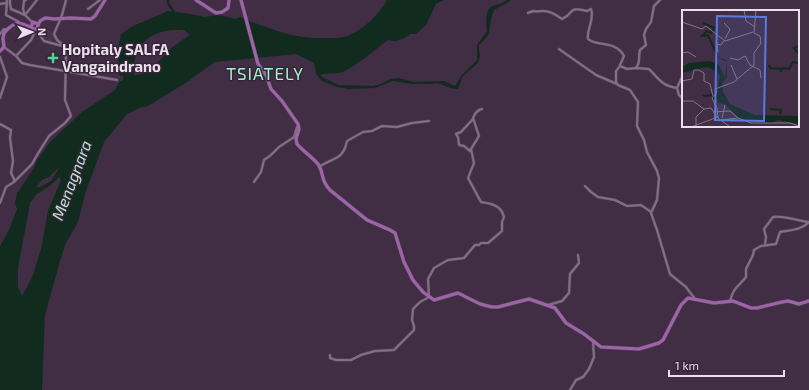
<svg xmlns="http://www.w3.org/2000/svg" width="809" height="390" font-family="'Exo 2',sans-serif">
  <rect width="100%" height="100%" fill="#412e45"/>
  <!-- built -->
  <path fill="#4b3350" d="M38,25L51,31L54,36L52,42L44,41L36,30Z"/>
  <!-- water -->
  <path fill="#112b1e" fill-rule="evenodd" d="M387,0H444L436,4L426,25L416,34H410C404,39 396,43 388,40C373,51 359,64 343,72C335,75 327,72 321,75L322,77L339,85L373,86L381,84L390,79L399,78L414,82L444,81L455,86L462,75L477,60V45L487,31C486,24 485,11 491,7C495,4 500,5 504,2L505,4L494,10L491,20L489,32L487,37L479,45V49L480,56L478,63L463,76L458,89H454L437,83L432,84H412L393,81L375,88L348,89L337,87L322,81L316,74L314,63L296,54L215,62L187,82L148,106L139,108L126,115L123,119L104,142L85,194L78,222L65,245L60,261L45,315L42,390H0V246L9,230L17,209L15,203L17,193L34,168L37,160L51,141L82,112L115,90L119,82L122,81L124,77L119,75V64L117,53L121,34L133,26L168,11L191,14L204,17L219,15L235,19L240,17C270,29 295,40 328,38C336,38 343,38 350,35C365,28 379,14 387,0ZM175,30H184L190,35C184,39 179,42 174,46C162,55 151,76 134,75C132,47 148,31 175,30ZM60,166L51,181L38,188L37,186L42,180L49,177ZM59,177L61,180L48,211L41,249L33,275L22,296L18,287V268L30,203L37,194L51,185Z"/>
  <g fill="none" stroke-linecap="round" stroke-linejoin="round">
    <!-- river -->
    <path stroke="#112b1e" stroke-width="2.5" d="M168,0C167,6 173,8 174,13
      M503,4L509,0"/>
    <defs>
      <path id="minor" d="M7,0L6,15L19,22
        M10,0V4L11,9L25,15L32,22
        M660,0L654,6L651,22L646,29L644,35L646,45L640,50C638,57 641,62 636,68L627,69L620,66L616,71V82L618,85L630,90L638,102L637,126L644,140L647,152L657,171L659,178L657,200L651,213L657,230L670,274L686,287L695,299
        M0,4L6,3
        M88,9L100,0
        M528,13L533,11C537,12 539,11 543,11C551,11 556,15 562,19C576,13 566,6 587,11L591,9C595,20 586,30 588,39C597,47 616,40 624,56L620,65
        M25,15L37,0
        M25,15L23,9L24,1L26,0
        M36,30L44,41L62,46
        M0,34L4,29L6,30
        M4,47L16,56L31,40L36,30
        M559,49L596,75L617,84
        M16,56L22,63L30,65L117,80
        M0,57L7,77L0,98
        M636,68L649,69C659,79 662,86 677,88
        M677,88L683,75
        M677,88L679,95L683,99
        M0,124L11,130L10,138L13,161L11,173L14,179V182L6,187L0,203
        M470,151L464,146L459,145L458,137L456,134L461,132L473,119
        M319,167C333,157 343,161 347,141L363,132L372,131L382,126L397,127L412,123L429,121
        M14,182L32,164L37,155L49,136L65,123L71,116L65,100L66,54L62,44L57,40L54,34L62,15L66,0
        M254,182L261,172L264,160L271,155L279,147L294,137L297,127
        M585,186L591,192L598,197L615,200L627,206L641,205L651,212
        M765,245L766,237L764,229L773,217C786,215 796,221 809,222
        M730,301C734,287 737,288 746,277V269L753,255L754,250L761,246L776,244L780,232C790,230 802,230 809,222
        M548,305L562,301L569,293L570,274L579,263L578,255
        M330,355V358L336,360H351L361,355L375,351L394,350L414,330V326L412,320L413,309L420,302L429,297L428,279L434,268L448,260L464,258L475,245H479L481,243H488L502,231V222L504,217C501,205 492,204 481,202L468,178L474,163L471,149L479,136L473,118C475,113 477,110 482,109
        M570,390L576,380L583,377L589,369L594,357L593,342"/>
      <path id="major" d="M196,0L216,13L222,12L228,8L229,0
        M241,0L258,64L266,75L271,89L282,101L298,124L299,129L296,139L297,144C303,151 312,157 318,164C324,172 320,180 330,190L367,220L390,230L395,233L404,262L413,280L423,292L434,300L458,293L480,304L492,307H498L529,299L555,308L566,323L584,334L601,347L639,349L659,343L663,340L681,305L688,298L714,303L733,301L751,308H757L782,302L788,301L799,304L809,301
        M31,27L33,22L38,24
        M0,51L4,47L3,38L4,33C16,19 21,22 36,30L40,21L45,18L55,19L71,18L91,19L95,16L105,0"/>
    </defs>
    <!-- minor casing -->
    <use href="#minor" stroke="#5e4d61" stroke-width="3"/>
    <!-- major casing -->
    <use href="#major" stroke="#5e4d61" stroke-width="4"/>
    <!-- minor -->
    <use href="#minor" stroke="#836d87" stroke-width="2"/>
    <!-- major -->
    <use href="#major" stroke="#9f63aa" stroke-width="3"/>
  </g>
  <!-- markers -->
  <path fill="#51d398" stroke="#37243a" stroke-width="1.5" d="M51 52h4v4h4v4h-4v4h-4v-4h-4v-4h4z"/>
  <g text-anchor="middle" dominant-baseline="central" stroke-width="3" stroke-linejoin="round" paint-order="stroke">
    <!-- poi labels -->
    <g font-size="15" font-weight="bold" fill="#ebdeed" stroke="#37243a" text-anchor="start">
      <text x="62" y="49">Hopitaly SALFA<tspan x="62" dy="17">Vangaindrano</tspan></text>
    </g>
    <!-- water labels -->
    <g font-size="16" font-style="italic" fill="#b0e8c9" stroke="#37243a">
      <text transform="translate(71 180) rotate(-69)">Menagnara</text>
    </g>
    <!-- quarter labels -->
    <g font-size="17" letter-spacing="1" fill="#a2f3c8" stroke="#37243a">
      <text x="265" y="73">TSIATELY</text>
    </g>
  </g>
  <!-- overview -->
  <g transform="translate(682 10)">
    <rect width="117" height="117" fill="#412e45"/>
    <path d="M34,45L35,47L42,49L45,51V67L44,69L40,72L41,82L48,94L73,105L117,106V114L96,110L90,113L70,112L57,108L43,94L36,93L34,88L38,66L34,61L25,57L0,63V57L7,53L28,51L37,55L43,68L45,52L35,47Z" fill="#112b1e"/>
    <path fill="none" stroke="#112b1e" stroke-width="2" d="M21,13L32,18L29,23L25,21L20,26L26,25L36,47M117,36L112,38L117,44M87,55L88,58L99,59M98,62L101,58L107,59L111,52L117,53M21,86L32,85L31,88L36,87M88,99L99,100L98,104"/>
    <path fill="none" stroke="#857488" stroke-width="1" d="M62,0L64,11L73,17M0,12L20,19L24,16L43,31L71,22M42,13L48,19L43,29M36,42L35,34L39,35L42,31M0,43L6,42L14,47M48,48L56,50L63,46L68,55L78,60L79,68M49,55L55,69M0,71L10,69L12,60H17L22,63V71L28,74L31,86M0,91H11L22,99M31,102L48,101L56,108M40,108L43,95M39,110L56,108L69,113H108L117,116M14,116V107L22,99L29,98L35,107M9,117L36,107M48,117L36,108L35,98L30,88L35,82L33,79L52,72L72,55V43L79,33L78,26L72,23L74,0"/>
    <path fill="#5b79de" fill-opacity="0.15" stroke="#5b79de" stroke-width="2" d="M35,6L84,7L82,111L33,110Z"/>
    <rect width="117" height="117" fill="none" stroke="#ebdeed" stroke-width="2"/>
  </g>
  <!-- north arrow -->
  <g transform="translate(32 32) rotate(89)" stroke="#37243a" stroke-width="3" paint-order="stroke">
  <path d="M0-3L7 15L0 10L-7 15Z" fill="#ebdeed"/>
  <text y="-6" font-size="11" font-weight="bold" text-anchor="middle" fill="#ebdeed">N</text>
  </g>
  <!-- scale -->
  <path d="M669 370v6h115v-6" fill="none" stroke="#ebdeed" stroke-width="2"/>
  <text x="675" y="370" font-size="12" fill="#ebdeed" stroke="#37243a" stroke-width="3" paint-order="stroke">1 km</text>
</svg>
